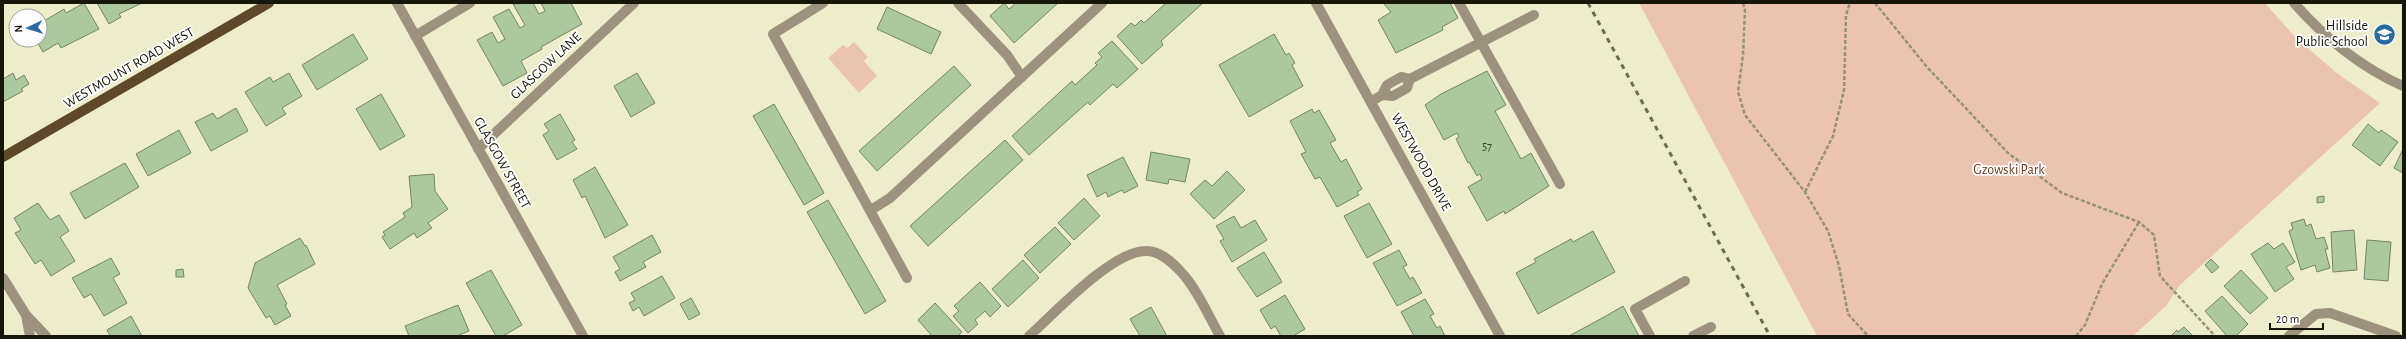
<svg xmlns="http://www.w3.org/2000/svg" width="2406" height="339" font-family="'Alegreya Sans',sans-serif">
  <rect width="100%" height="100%" fill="#eeedcb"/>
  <!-- green -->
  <path fill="#ebc4b1" d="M1639,3H2265L2297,39L2338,74L2380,103L2180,285L2166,306L2133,336H1817Z
    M854,42L868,57L864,61L877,76L859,93L828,58L843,45L847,48Z"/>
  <!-- building -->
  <path fill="#adc89e" stroke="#74856a" d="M84,3L99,29L61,48L58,43L43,52L36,40H40V28L46,25L44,21L64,9L66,13Z
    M97,3H142L119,14L121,17L109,24Z
    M533,3L539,14L545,11L541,3H571L582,24L541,47L542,49L521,61L527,73L503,86L477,40L492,32L498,43L505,39L493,17L509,9L520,28L525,25L513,4Z
    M1004,3L1009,9L1016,3H1058L1014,43L990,16Z
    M1166,3H1203L1161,41L1163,45L1142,64L1117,36L1131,23L1135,26L1141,20L1144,23Z
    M1383,3H1450L1458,18L1442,27L1443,30L1396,53L1378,20L1391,12Z
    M887,7L941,32L931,54L877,29Z
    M353,34L368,59L317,90L302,65Z
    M1274,34L1286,55L1289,53L1295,63L1292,65L1303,86L1249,117L1219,65Z
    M1112,41L1138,69L1117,88L1113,84L1090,105L1088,102L1029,155L1012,136L1072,81L1075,85L1097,65L1095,63L1102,57L1098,53Z
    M954,66L971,85L877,171L859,151Z
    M1487,71L1506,105L1495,111L1521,159L1531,153L1549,186L1505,214L1504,211L1487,221L1468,187L1482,179L1480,174L1477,176L1469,162L1468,163L1456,139L1459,137L1457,133L1444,140L1425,105L1441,94Z
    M13,73L16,80L24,75L29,84L21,89L23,91L3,102V79Z
    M289,73L302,96L282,108L286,114L266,126L245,92L270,77L273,82Z
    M637,73L655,103L631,117L614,86Z
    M381,94L405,136L380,150L356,109Z
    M774,104L824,193L804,205L753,116Z
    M236,108L248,131L211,151L195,122L213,113L217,119Z
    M1312,109L1314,113L1319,110L1336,140L1330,143L1341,162L1346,159L1362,189L1357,192L1359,195L1337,207L1320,177L1315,179L1301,154L1306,152L1290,121Z
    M560,114L575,140L572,142L577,149L557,160L543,135L549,131L544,124Z
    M2368,124L2379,133L2381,130L2398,142L2380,166L2352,145Z
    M179,130L191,153L148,176L136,154Z
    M1005,140L1023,160L928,246L910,226Z
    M2403,149V173L2394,168Z
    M1151,152L1190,159L1185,182L1169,179L1168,184L1146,180Z
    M1123,157L1138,186L1124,193L1122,190L1108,197L1106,192L1097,197L1087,175Z
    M125,163L139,187L85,219L70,193Z
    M595,167L628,225L605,238L585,196L582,198L573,180Z
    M1227,171L1245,190L1214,219L1190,194L1205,180L1212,186Z
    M434,174L435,191L448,209L428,223L432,228L417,238L414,233L390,249L382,237L385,235L383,232L405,217L403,213L412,207L409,176Z
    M2324,196V202L2317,203V197Z
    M1084,198L1100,216L1074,240L1058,223Z
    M828,200L886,301L865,314L807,212Z
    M38,203L50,220L59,215L69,231L60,237L75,261L51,276L41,260L35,264L15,233L21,230L14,218Z
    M1369,203L1392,244L1367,258L1344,216Z
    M1234,216L1241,228L1255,220L1267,240L1232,262L1220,241L1224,239L1216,226Z
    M2304,219L2306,226L2311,224L2316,239L2324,237L2328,249H2325L2330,268L2317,272L2315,265L2301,270L2289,231L2293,229L2291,223Z
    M1055,227L1071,244L1040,273L1024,255Z
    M2354,230L2357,270L2333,272L2331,232Z
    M1593,231L1615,272L1538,314L1516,273L1536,262L1534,259L1571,239L1573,242Z
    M652,235L661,252L643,262L646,267L620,281L615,272L620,269L613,257Z
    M300,238L305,246L306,245L315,264L277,285L287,304L285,305L291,316L275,325L270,316L266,318L248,288L255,263Z
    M2367,240L2391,242L2388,281L2364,279Z
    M2268,243L2274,249L2283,243L2295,262L2286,267L2294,279L2275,292L2251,254Z
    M1399,250L1407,265L1403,267L1410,279L1413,277L1422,293L1397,306L1373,263Z
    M1264,252L1282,282L1257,297L1237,268Z
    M111,258L120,274L113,278L127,303L104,316L91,294L84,298L72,278Z
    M2211,259L2219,267L2212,273L2205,265Z
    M1023,260L1039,278L1008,307L992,289Z
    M183,269L184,277H176V270Z
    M491,270L522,325L503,336H496L466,283Z
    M2241,270L2268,298L2250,314L2224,286Z
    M662,276L675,298L644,316L639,307L633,311L629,303L635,300L631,293Z
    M980,282L1001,306L990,317L985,311L975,320L978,324L968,333L953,316L959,311L954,306Z
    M1285,295L1305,329L1293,336H1281L1275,326L1271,329L1260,310Z
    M2222,296L2248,324L2236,336H2227L2205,311Z
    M691,298L700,314L689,320L680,304Z
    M1425,299L1434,314L1430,316L1437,328L1440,326L1445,336H1414L1401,312Z
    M935,303L962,332L958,336H932L918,320Z
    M458,305L469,331L457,336H409L405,326Z
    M1623,306L1639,336H1569L1606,316Z
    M1151,307L1167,336H1140L1130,319Z
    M131,316L142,336H110L107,330Z
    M2184,327L2193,336H2171L2177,330L2178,332Z"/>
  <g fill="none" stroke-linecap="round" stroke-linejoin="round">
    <!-- path -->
    <path stroke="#94937a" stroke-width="2.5" stroke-dasharray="4 2" stroke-linecap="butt" d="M1743,3L1745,10L1743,55L1738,92L1745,115L1805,192L1828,231L1839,266L1848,314L1868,336
      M1875,3L1927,67L2008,153L2062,193L2139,222L2154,235L2160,276L2215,336
      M1805,192L1833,136L1844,90L1846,15L1850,3
      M2076,336L2085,325L2102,284L2139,222"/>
    <!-- minor -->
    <path stroke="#9d917f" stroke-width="10" d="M397,3L583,336
      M823,3L773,34L907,278
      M958,3L1007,55L1022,77
      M1316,3L1500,336
      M1459,3L1560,184
      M2294,3C2324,37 2362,68 2403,86
      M415,36L470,3
      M1382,95L1393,96L1407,88L1410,79
      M1372,101L1382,95L1387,85L1401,77L1410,79L1534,15
      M478,149L634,3
      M871,210L890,198L1102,3
      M3,278L26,315L46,336
      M26,315L30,336
      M1029,336C1055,313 1111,252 1145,251C1160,250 1173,263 1182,273C1197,289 1209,317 1220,336
      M1650,336L1635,309L1685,281
      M1693,336L1711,327
      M2289,336L2316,314L2330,313L2396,336"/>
    <!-- major -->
    <path stroke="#5d4828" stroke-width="10" d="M3,157L269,3"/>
    <!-- rail -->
    <path stroke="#6e6d58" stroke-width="3" stroke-dasharray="5 5" stroke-linecap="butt" d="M1588,3L1770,336"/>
  </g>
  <!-- icons -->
  <defs>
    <symbol id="school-disc" viewBox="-11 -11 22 22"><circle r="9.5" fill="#2b699f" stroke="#fff"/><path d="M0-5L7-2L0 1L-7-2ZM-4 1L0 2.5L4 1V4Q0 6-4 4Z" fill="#fff"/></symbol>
  </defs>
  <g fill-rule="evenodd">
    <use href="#school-disc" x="2372" y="22" width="25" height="25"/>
  </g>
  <g text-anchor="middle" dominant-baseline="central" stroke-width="3.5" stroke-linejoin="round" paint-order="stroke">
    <!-- number labels -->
    <g font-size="12" fill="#3c422f">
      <text x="1487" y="146">57</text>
    </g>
    <!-- poi labels -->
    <g font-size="14" fill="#17160a" stroke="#fff" text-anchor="end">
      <text x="2368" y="26">Hillside<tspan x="2368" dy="16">Public School</tspan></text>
    </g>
    <!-- street labels -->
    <g font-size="14" fill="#17160a" stroke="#fff">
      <text transform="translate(546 66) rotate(-43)">GLASGOW LANE</text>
      <text transform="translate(129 68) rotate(-30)">WESTMOUNT ROAD WEST</text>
      <text transform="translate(1421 162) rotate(61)">WESTWOOD DRIVE</text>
      <text transform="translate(502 163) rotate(61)">GLASGOW STREET</text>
    </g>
    <!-- park labels -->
    <g font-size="14" fill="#723714" stroke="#fff">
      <text x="2009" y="170">Gzowski Park</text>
    </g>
  </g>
  <!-- border -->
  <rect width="2406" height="339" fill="none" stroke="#17160a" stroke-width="8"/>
  <!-- north arrow -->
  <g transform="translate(28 28) rotate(266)"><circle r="19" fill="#ffffff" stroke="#a2a29d"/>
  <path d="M0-3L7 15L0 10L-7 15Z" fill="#2b699f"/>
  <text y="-6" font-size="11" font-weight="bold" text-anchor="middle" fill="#17160a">N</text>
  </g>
  <!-- scale -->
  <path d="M2270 323v6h53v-6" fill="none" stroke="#17160a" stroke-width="2"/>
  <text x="2276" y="323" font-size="12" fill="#17160a" stroke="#ffffff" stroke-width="3" paint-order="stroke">20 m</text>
</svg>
